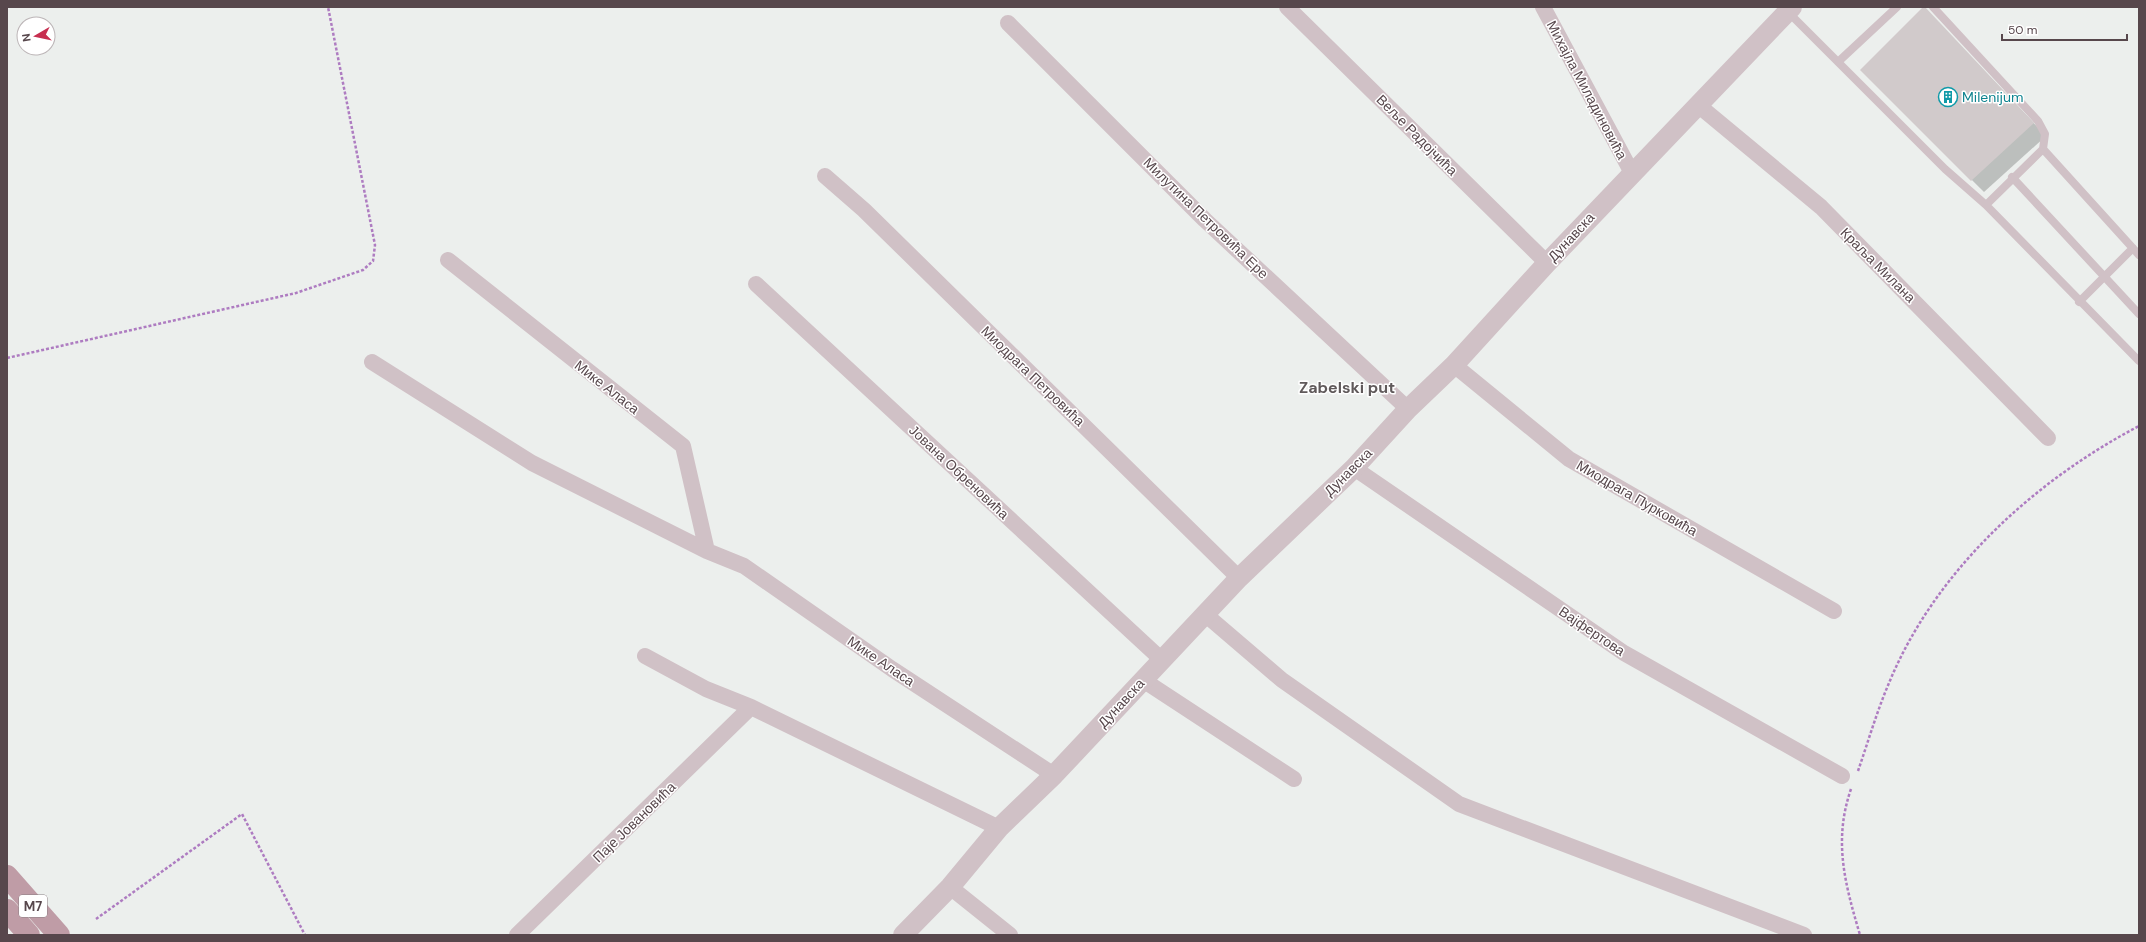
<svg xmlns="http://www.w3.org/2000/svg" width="2146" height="942" font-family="'DM Sans',sans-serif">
  <rect width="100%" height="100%" fill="#ecefed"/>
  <!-- shadow -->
  <path fill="#0003" d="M1936,20L2046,136L1984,192L1861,70Z"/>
  <!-- building -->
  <path fill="#d1cacb" d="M1923,7H1925L2034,123L1971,181L1860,70Z"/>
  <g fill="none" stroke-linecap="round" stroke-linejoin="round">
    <!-- path -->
    <path stroke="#ae7cc1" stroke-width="2.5" stroke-dasharray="3 2" stroke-linecap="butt" d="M7,358L296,293L363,270L373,261L375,245L328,7
      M1858,771C1868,742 1877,711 1889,683C1935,571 2034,481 2139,426
      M1851,789C1833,841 1845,884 1860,935
      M96,919L242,814L305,935"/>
    <!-- service -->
    <path stroke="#d0c1c6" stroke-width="8" d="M1933,7L2038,121L2045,134L2043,149L2139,255
      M1788,12L1945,169L1986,205L2139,361
      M1838,62L1897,7
      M2012,177L2139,314
      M1986,205L2043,149
      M2079,302L2133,248"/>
    <!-- minor -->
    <path stroke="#d0c1c6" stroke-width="16" d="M1287,7L1547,263
      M1543,7L1632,173
      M1008,23L1205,220L1408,409
      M1698,105L1821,207L2048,438
      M825,176L864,210L1239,578
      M448,260L683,446L707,551
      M756,284L1162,660
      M372,362L532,463L707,551L744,566L892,669L1054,775
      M1454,365L1569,459L1834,611
      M1354,468L1624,653L1842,776
      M1206,615L1282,680L1459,804L1804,935
      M645,656L706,689L751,707L999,828
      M1143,680L1294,779
      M950,887L1010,935
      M517,935L751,707"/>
    <!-- tertiary -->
    <path stroke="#d0c1c6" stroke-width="20" d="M903,935L950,887L999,828L1054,775L1239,578L1354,468L1408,409L1454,365L1547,263L1792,7"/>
    <!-- trunk -->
    <path stroke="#bf9ca6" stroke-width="22" d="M7,876L59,935
      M7,910L29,935"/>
  </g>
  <!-- icons -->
  <defs>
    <symbol id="building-ring" viewBox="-11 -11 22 22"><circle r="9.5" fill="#fff" stroke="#0f9aa8" stroke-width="1.5"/><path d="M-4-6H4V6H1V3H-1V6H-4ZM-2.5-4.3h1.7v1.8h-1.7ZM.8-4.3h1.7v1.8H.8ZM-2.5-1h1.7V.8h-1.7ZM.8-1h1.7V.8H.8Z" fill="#0f9aa8"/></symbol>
  </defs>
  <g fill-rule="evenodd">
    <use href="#building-ring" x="1937" y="86" width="22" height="22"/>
  </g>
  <g text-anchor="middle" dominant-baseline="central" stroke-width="3" stroke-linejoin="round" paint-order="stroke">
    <!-- shield labels -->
    <rect fill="#fff" stroke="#897e82" stroke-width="1" x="19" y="895" width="28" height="22" rx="3"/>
    <g font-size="13" font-weight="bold" fill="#57474c">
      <text x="33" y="906">M7</text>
    </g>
    <!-- street labels -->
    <g font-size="14" fill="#57474c" stroke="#fff">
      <text transform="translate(1587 90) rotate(62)">Михајла Миладиновића</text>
      <text transform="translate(1417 135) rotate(45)">Веље Радојчића</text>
      <text transform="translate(1206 218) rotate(44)">Милутина Петровића Ере</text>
      <text transform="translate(1571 237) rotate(-47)">Дунавска</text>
      <text transform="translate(1878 265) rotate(45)">Краља Милана</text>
      <text transform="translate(1033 376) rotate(44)">Миодрага Петровића</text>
      <text transform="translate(607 387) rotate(38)">Мике Аласа</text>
      <text transform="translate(959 472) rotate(43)">Јована Обреновића</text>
      <text transform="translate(1348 472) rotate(-45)">Дунавска</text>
      <text transform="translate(1637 498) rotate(30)">Миодрага Пурковића</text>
      <text transform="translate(1592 631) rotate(34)">Вајфертова</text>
      <text transform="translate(881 661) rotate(34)">Мике Аласа</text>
      <text transform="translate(1121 703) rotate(-47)">Дунавска</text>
      <text transform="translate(634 822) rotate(-44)">Паје Јовановића</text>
    </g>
    <!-- culture labels -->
    <g font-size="14" fill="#0d838f" stroke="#fff" text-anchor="start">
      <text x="1962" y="97">Milenijum</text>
    </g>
    <!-- quarter labels -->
    <g font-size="16" font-weight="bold" fill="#605a5b" stroke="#fff">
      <text x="1347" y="387">Zabelski put</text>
    </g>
  </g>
  <!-- border -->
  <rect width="2146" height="942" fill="none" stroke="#57474c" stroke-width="16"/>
  <!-- north arrow -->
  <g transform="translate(36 36) rotate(261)"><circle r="19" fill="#ffffff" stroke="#bcb5b7"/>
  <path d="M0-3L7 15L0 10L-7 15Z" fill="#c72f50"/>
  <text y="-6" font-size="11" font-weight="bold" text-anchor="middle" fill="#57474c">N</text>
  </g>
  <!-- scale -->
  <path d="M2002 34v6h125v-6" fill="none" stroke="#57474c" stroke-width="2"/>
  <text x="2008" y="34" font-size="12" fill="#57474c" stroke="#ffffff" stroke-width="3" paint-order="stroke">50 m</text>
</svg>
